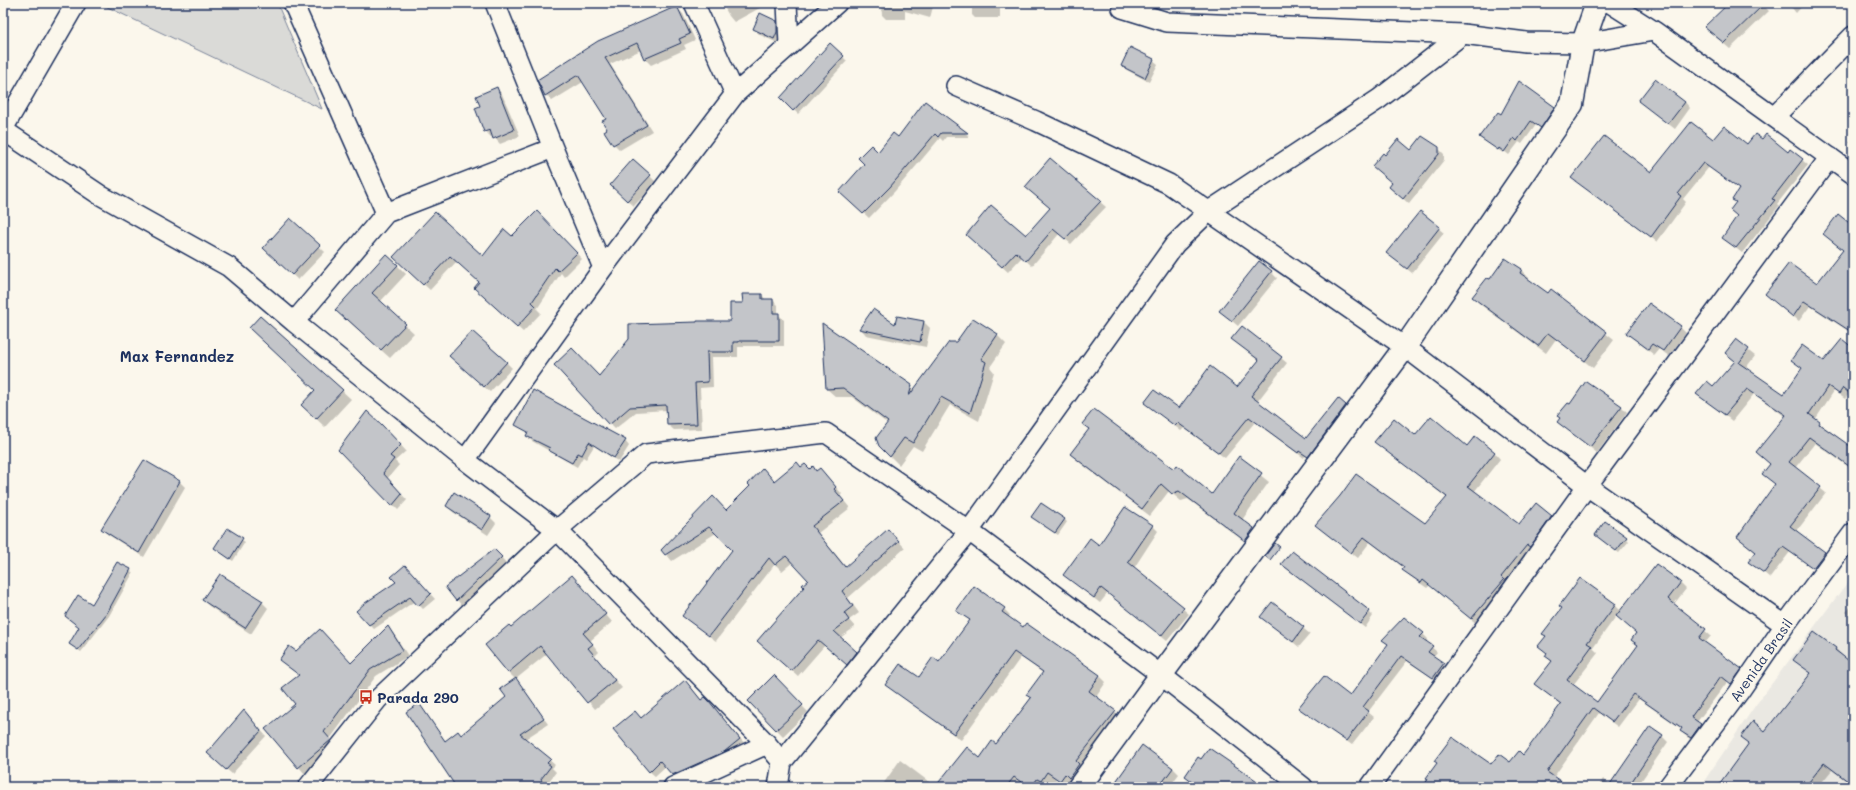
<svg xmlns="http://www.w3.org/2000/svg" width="1856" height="790" font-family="Mali,sans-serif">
  <rect width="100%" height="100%" fill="#fbf7ec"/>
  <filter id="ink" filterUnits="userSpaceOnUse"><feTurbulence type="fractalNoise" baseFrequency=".025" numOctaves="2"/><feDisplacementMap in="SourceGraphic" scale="8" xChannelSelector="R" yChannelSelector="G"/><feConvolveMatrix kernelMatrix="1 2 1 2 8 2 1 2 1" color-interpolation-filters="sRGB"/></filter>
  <g filter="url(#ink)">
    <!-- built -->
    <path fill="#eae8e2" d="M1853,575V787H1700L1755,706Z"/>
    <!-- green -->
    <path fill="#dadad7" stroke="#7a849a" d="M99,3H277L322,109Z"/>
    <!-- shadow -->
    <path fill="#0003" fill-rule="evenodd" d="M722,3H769L734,22L729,16Z
      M881,3H934L930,18L905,11V19H886L882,15Z
      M972,3H1000V18H975L972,15Z
      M1076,3H1104L1103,5Z
      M1731,3H1757L1763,5L1769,11L1730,49L1705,28Z
      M1788,3H1805L1796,13Z
      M677,8L683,14L695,40L684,45L686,49L651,65L645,59L641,50L610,64L652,131L620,150L614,144L607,119L583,82L552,101L546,95Z
      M776,22L782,28L780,44L760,35L754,29Z
      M830,44L847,61L798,114L781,98Z
      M1153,60L1158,64L1149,82L1127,70L1122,66Z
      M496,88L502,94L520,136L500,144L493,136L491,137L485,131L481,106Z
      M926,102L970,137H946L943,141L940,138L895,191L869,218L845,196L878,153L898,138Z
      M1685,102L1690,108L1675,129L1645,106Z
      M1554,107L1559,112L1545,131L1536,125L1522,144L1519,142L1509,155L1504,151L1503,153L1485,141Z
      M1853,138V146L1849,142Z
      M1714,140L1788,153L1802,160L1808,165L1777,204L1779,206L1742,253L1723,238L1738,217L1737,203L1733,200L1740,190L1709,167L1683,199L1686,202L1657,242L1573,178L1651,174Z
      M1438,148L1444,154V160L1409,204L1390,187L1393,183L1385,156Z
      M1050,159L1106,207L1071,244L1059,234L1032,266L1022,257L1008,272L967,235L1026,237L1051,208Z
      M650,176L656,182L634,206L617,191Z
      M435,213L483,257L512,237L537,213L582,259L564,277L561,273L537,309L541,313L523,332L481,294L480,282L457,261L430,290L400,263Z
      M1420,213L1444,233L1412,273L1392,257Z
      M291,220L325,252L298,280L270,254Z
      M1853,228V334L1810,306L1799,321L1772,299L1818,285L1843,250L1827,237Z
      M387,255L406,274L380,302L414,333L390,358L336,310Z
      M1521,270L1529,278L1528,279L1548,294L1551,291L1614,340L1593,368L1556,339L1546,353L1481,305L1474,297L1490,281Z
      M1271,272L1277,278L1238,326L1227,317Z
      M762,295L766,300H773L778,305V314L784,320V346H744V347H738V357H712L713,387L700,388L702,429L674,430L668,425L667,410L636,412L615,429L610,424L599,377L731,322L744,304Z
      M261,317L351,399L325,427L311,414L316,390Z
      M898,317L924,322L930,328L926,347L866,335L861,329L896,326Z
      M823,325L915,390L957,344L997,335L1006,344L990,367L994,372L979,421L950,405L922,451L913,446L899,465L880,446L888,424L852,397H836L827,389Z
      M1680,327L1686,333L1669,356L1659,349L1654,355L1627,333Z
      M1232,339L1281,358L1287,363L1257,402L1307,439L1338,400L1351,411L1314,462L1305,456L1304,458L1255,422L1225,458L1184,428L1181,431L1146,403L1179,409L1238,388L1259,361Z
      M1736,341L1755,356L1745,369L1784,396L1803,369L1793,360L1824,362L1853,349V389L1845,399L1834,391L1815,420L1851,447L1853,444V470L1815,443L1795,468L1826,493L1796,532L1830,559L1820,573L1790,552L1770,578L1750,561L1756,553L1738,537L1776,485L1763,474L1771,464L1786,417L1754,394L1732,421L1698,394L1714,387L1735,361L1726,353Z
      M456,362H506L512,368L490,392Z
      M1621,406L1627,412L1597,453L1559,422Z
      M516,424L625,441L629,446L619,462L594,446L586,459L583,457L577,467L532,441L527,436L529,433Z
      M1084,424L1174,470L1212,496L1239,458L1269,482L1242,520L1262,537L1253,548L1188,499L1181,501L1169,491L1150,516L1079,462L1071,454L1089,430Z
      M388,431L406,451L395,461L399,465L387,479L407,500L398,510L339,450Z
      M1415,437L1494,452L1500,459L1474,492L1519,525L1551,516L1558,523L1478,625L1430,585L1427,588L1410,576L1403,570L1404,568L1370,542L1358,558L1323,531L1425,525L1447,498L1376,442Z
      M144,462L180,482L185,487L144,557L107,534L103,529Z
      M801,468L810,470L813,468L817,472L820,469L842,494L840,496L850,508L818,533L846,567L894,536L905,548L848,598L859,613L849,620L855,627L840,638L863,659L854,670L825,645L798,676L765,647L809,580L793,562L782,571L775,564L716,641L690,622L733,550L716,533L672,561L666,554L726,511Z
      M447,506L490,517L496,523L488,535L453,512Z
      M1035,519H1064L1067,522L1058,535Z
      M1152,525L1158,531L1134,568L1189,614L1167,641L1108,593L1100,603L1064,575L1100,547Z
      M228,530L245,542L233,561L215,548Z
      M1599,538H1626L1629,541L1619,553Z
      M500,556L507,564L463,607L446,587Z
      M1286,568L1369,612L1373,616L1365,628Z
      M130,570L133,573L109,616L81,652L73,646L80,627L93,605Z
      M409,571L435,599L423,609L415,601L374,629L357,611L398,582Z
      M1680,583L1686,589L1674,604L1711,636L1705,643L1747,675L1738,689L1728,681L1697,722L1706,731L1697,743L1687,737L1681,731L1682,729L1639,699L1618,727L1599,713L1553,778L1567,787H1424L1491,766L1511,763L1524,756L1561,705L1535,684L1552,662L1546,656L1548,654L1540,646L1615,605L1621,611ZM1617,615L1637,633L1632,640L1638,646L1597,703L1573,685L1598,653L1593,648Z
      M580,584L612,622L590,641L599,652L595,656L622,688L595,709L548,653L516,679L548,724L525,739L555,765L552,768L556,772L546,785L547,787H457L419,704L446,742L462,736L508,697L516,680L508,672L511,629Z
      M203,600L262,602L268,608L251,634L209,606Z
      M1272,603L1310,634L1299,647L1268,622Z
      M1853,604V619L1846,612Z
      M1004,609L1010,615L1008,618L1023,629L1027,624L1100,676L1106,682L1096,697L1121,718L1066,786L1056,779L1049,787H937L981,759L996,745L1031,698L1043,673L1021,657L961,740L886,685L919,679L939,663L970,621L957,610Z
      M388,628L394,634L408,656L376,676L330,739L337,747L305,774L266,729L296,704L299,675L287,666L296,652L351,664Z
      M1423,634L1428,639L1426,642L1437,652L1433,657L1448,669L1439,682L1407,661L1368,712L1374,717L1352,745L1300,708L1350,698L1389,645L1383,640Z
      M1836,649L1853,666V786L1832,770L1818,787H1805L1803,785L1801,787H1718L1750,744L1742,736L1765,732L1812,674L1795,659Z
      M774,677L808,712L783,736L749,701Z
      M690,687L702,701L705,698L714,707L745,744L678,780L666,766L655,776L649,771L642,719Z
      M249,717L266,736L232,774L213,758Z
      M1662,736L1668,742L1637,787H1598L1603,779L1611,785Z
      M900,760L936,787H881Z
      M1173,768L1179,774L1169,787H1122Z
      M735,778L746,787H728Z
      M422,781L429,787H417Z"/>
    <!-- building -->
    <path fill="#c3c5c9" stroke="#1b2f5e" d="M1729,3H1765L1724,43L1704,27Z
      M677,6L690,34L679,39L681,43L644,59L637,43L605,58L647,125L613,145L604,131L607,129L602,121L606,119L578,75L545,96L537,80L598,41Z
      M760,13L777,21V32L774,39L753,29Z
      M830,43L844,56L793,111L780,98Z
      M1130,47L1154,59L1145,78L1121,66Z
      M1655,79L1685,102L1668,124L1638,101Z
      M1519,81L1555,107L1541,128L1531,121L1517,141L1514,138L1504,152L1499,148L1498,150L1479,137L1498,112L1501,114Z
      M497,87L514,130L493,139L490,130L484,132L475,108L480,106L476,96Z
      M925,101L968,133H941L938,137L935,134L890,187L863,214L839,192L864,164L858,158L871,145L878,152L893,133L898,137Z
      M1691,122L1713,139L1724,126L1747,144L1755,134L1762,139L1766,134L1788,152L1790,149L1803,159L1772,199L1775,200L1736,248L1722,238L1737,216L1730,210L1736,202L1732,200L1739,189L1703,163L1678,194L1681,196L1651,237L1571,178L1604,136L1651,172Z
      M1422,136L1439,147V154L1403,199L1389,187L1392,183L1372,166L1383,153L1385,155L1398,139L1411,150Z
      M1050,158L1101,201L1065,239L1053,229L1026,261L1016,252L1002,267L966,235L991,205L1026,235L1050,208L1025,187Z
      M633,159L651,175L627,201L610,185Z
      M537,211L577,253L558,271L555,268L532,302L536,306L517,327L474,288L479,282L450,256L423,285L393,257L435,212L483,256L504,229L512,236Z
      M1420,211L1440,227L1407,269L1386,253Z
      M1838,214L1853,226V333L1804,301L1793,317L1765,294L1789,263L1817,283L1843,250L1823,234Z
      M290,218L320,245L292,275L263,248Z
      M386,254L398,265L372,293L406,324L381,350L347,319L346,320L335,310Z
      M1505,258L1522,269L1520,273L1548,293L1551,289L1607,332L1585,361L1548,333L1538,346L1472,297L1487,278L1490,279Z
      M1259,261L1272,271L1232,321L1219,311Z
      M742,294H762V299H773V313H779V341H739V342H733V352H707L708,382L695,383L697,424L667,425L666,405L630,407L609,425L554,365L572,348L599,376L629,339V324L697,322V321H730V303H743Z
      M1649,303L1681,326L1663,351L1652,344L1648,349L1626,333Z
      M873,309L895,324L897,316L924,321L920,342L859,329Z
      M260,316L343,390L316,419L301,405L315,390L249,328Z
      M973,318L998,334L981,359L986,362L970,413L941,397L913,443L904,438L890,457L879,446L876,438L888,422L843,388L826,389L822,323L912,385L909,396L949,342H956Z
      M1242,326L1282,357L1251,396L1306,438L1338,398L1346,405L1308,457L1299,451L1298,453L1249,417L1219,453L1178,423L1175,426L1144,403L1154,390L1179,408L1210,366L1237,387L1259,360L1231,339Z
      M472,331L507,362L484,387L449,356Z
      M1736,339L1749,349L1739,363L1784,394L1802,368L1791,360L1802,345L1824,361L1842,339L1853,348V396L1843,388L1839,394L1828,386L1809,414L1820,422L1819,424L1853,448V469L1809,437L1789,462L1821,487L1790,526L1825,552L1813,568L1783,547L1764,573L1748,562L1756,552L1737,537L1775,484L1762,474L1770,464L1756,452L1786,415L1747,389L1725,415L1696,394L1707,381L1713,386L1735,361L1725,353Z
      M1586,381L1622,406L1590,447L1557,422L1560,418L1557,416L1568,403L1570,404Z
      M533,390L626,440L614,458L589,442L582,455L578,453L572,463L548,450L550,448L526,436L528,432L515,425Z
      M1094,409L1174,469L1177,465L1212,494L1239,456L1262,473L1234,513L1254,528L1245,541L1179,491L1172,494L1161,484L1142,509L1070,454L1089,429L1082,424Z
      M367,411L382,425L401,445L390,456L394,459L383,473L402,494L392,506L338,450Z
      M1431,416L1467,446L1475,436L1495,452L1468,486L1519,524L1536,503L1552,516L1530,547L1527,545L1501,577L1504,580L1471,619L1423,580L1421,583L1402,570L1404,567L1364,537L1351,553L1315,525L1340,496L1356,474L1425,523L1447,497L1374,442L1394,418L1415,435Z
      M144,460L180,481L139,553L101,529Z
      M797,462L801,467L805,464L810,469L813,466L816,471L820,468L836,487L834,489L844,501L812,526L845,567L888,529L899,541L842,591L853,606L844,613L849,620L834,631L857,652L847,665L818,640L791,671L757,641L804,587L802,585L808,580L786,556L775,565L769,558L709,636L682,616L732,550L709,527L665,555L661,550L713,496L726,510L750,486L748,484L763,468L774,481Z
      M454,492L491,516L482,530L446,506Z
      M1041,503L1065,519L1055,533L1031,517Z
      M1125,507L1153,525L1128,562L1184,607L1161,636L1101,588L1094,598L1063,575L1090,538L1099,545Z
      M1605,521L1627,537L1616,551L1595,535Z
      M227,528L243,538L230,559L214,548Z
      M1275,543L1280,547L1270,560L1265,556Z
      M494,549L502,557L456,601L445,587Z
      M1292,551L1370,611L1360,624L1281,564Z
      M117,562L131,569L107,613L78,650L69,644L79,627L65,616L78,595L92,604Z
      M1656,564L1681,582L1668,599L1706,629L1699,638L1742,669L1731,684L1721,676L1691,717L1701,724L1691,738L1680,731L1682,728L1633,694L1612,722L1593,708L1547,772L1569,787H1423L1428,779L1426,778L1437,763L1434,761L1452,737L1491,764L1499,754L1510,762L1519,751L1523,755L1561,704L1534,684L1552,661L1545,656L1547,653L1538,646L1546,636L1542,634L1562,608L1559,606L1580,578L1616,604L1587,643L1592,646L1567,680L1597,702L1638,645L1631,640L1636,633L1616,616Z
      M405,565L431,594L418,606L410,597L369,625L356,611L365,603L396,582L391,577Z
      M220,574L263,601L245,628L202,600Z
      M572,575L606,614L583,633L593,644L588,648L615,680L587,703L540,646L508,673L485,645L509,625L511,627Z
      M974,586L1005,608L1002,612L1023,627L1026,623L1100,675L1089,691L1116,711L1076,761L1079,764L1069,778L1065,774L1060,781L1047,772L1041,781L1037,779L1032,787H1028L1014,777L1006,787H935L967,747L980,758L992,741L996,744L1031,698L1026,695L1043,672L1014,652L954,734L885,685L900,664L919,677L933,657L939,662L970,620L956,611Z
      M1272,602L1304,627L1293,642L1260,617Z
      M1404,617L1424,633L1420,637L1433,646L1428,652L1444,663L1433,678L1401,656L1363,707L1369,711L1346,741L1298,708L1324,676L1350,696L1388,644L1382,640Z
      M388,626L403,650L370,670L324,732L331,740L298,768L265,729L295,704L282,688L299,675L279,660L289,646L296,651L320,629L351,663Z
      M1814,632L1836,648L1835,650L1853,664V785L1824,763L1805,787H1717L1749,743L1741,737L1753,721L1765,731L1811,673L1793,660Z
      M774,675L803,705L776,730L748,701Z
      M516,678L544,718L520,734L551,759L547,763L551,766L541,779L544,787H456L406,712L419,703L445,741L458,731L461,735L506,697L500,689Z
      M685,680L701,700L705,697L709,701L740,739L724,752L672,775L660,761L649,772L613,729L635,711L641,718Z
      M244,710L261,731L226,770L207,753Z
      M1650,726L1663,735L1628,787H1608Z
      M1142,745L1173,768L1159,787H1112Z
      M1209,748L1266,787H1200L1185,776L1198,757L1201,759Z"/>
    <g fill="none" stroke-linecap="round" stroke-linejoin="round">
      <defs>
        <path id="minor" d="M293,3L386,213
          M495,3L553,148L603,268
          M694,3L735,94
          M787,3L789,45
          M1123,3L1122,8L1167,22L1463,34L1526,42L1583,43L1654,31
          M1610,3L1654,31L1853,174
          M956,86L1036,121L1169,184L1405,347L1587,486L1785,625
          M1774,117L1853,36
          M3,129L76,3
          M3,130L100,195L229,267L294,322L465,460L557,530L767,744L782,762
          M294,322L386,213L553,148
          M465,460L603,268L735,94L837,3
          M308,787L378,699L557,530L646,454L826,433L969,531L1161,675L1303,787
          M673,787L767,744
          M778,787L782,762L969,531L1175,244L1209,211L1379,99L1463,34
          M1370,787L1587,486L1830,157
          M1668,787L1739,692L1785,625L1853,533"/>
        <path id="tertiary" d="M1079,787L1161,675L1405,347L1572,104L1583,43L1597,3"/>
      </defs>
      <!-- minor casing -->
      <use href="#minor" stroke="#1b2f5e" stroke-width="22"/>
      <!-- tertiary casing -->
      <use href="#tertiary" stroke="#1b2f5e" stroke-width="25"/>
      <!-- minor -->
      <use href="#minor" stroke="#fbf7ec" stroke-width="19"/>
      <!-- tertiary -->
      <use href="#tertiary" stroke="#fbf7ec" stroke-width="22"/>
    </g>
  </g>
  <!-- icons -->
  <defs>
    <symbol id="bus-bare" viewBox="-9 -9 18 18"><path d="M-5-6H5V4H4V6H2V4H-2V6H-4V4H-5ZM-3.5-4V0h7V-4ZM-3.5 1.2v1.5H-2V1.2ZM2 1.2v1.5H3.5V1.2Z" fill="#c8321e" stroke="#fbf7ec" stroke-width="2.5" paint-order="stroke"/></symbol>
  </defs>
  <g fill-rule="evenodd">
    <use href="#bus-bare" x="356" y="687" width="20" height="20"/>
  </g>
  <g text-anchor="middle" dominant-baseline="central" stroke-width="4" stroke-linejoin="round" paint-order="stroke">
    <!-- street labels -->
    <g font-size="14" fill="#1b2f5e" stroke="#fbf7ec">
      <text transform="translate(1761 660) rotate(-55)">Avenida Brasil</text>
    </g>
    <!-- poi labels -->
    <g font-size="14" font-weight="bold" fill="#1b2f5e" stroke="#fbf7ec" text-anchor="start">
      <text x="377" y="697">Parada 290</text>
    </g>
    <!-- neighbourhood labels -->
    <g font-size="15" font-weight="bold" fill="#1b2f5e" stroke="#fbf7ec">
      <text x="177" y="356">Max Fernandez</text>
    </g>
  </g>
  <!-- margin -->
  <rect width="1856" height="790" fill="none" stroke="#fbf7ec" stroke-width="16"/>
  <rect x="8" y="8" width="1840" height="774" fill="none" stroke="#1b2f5e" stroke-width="1.5" filter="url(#ink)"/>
</svg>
